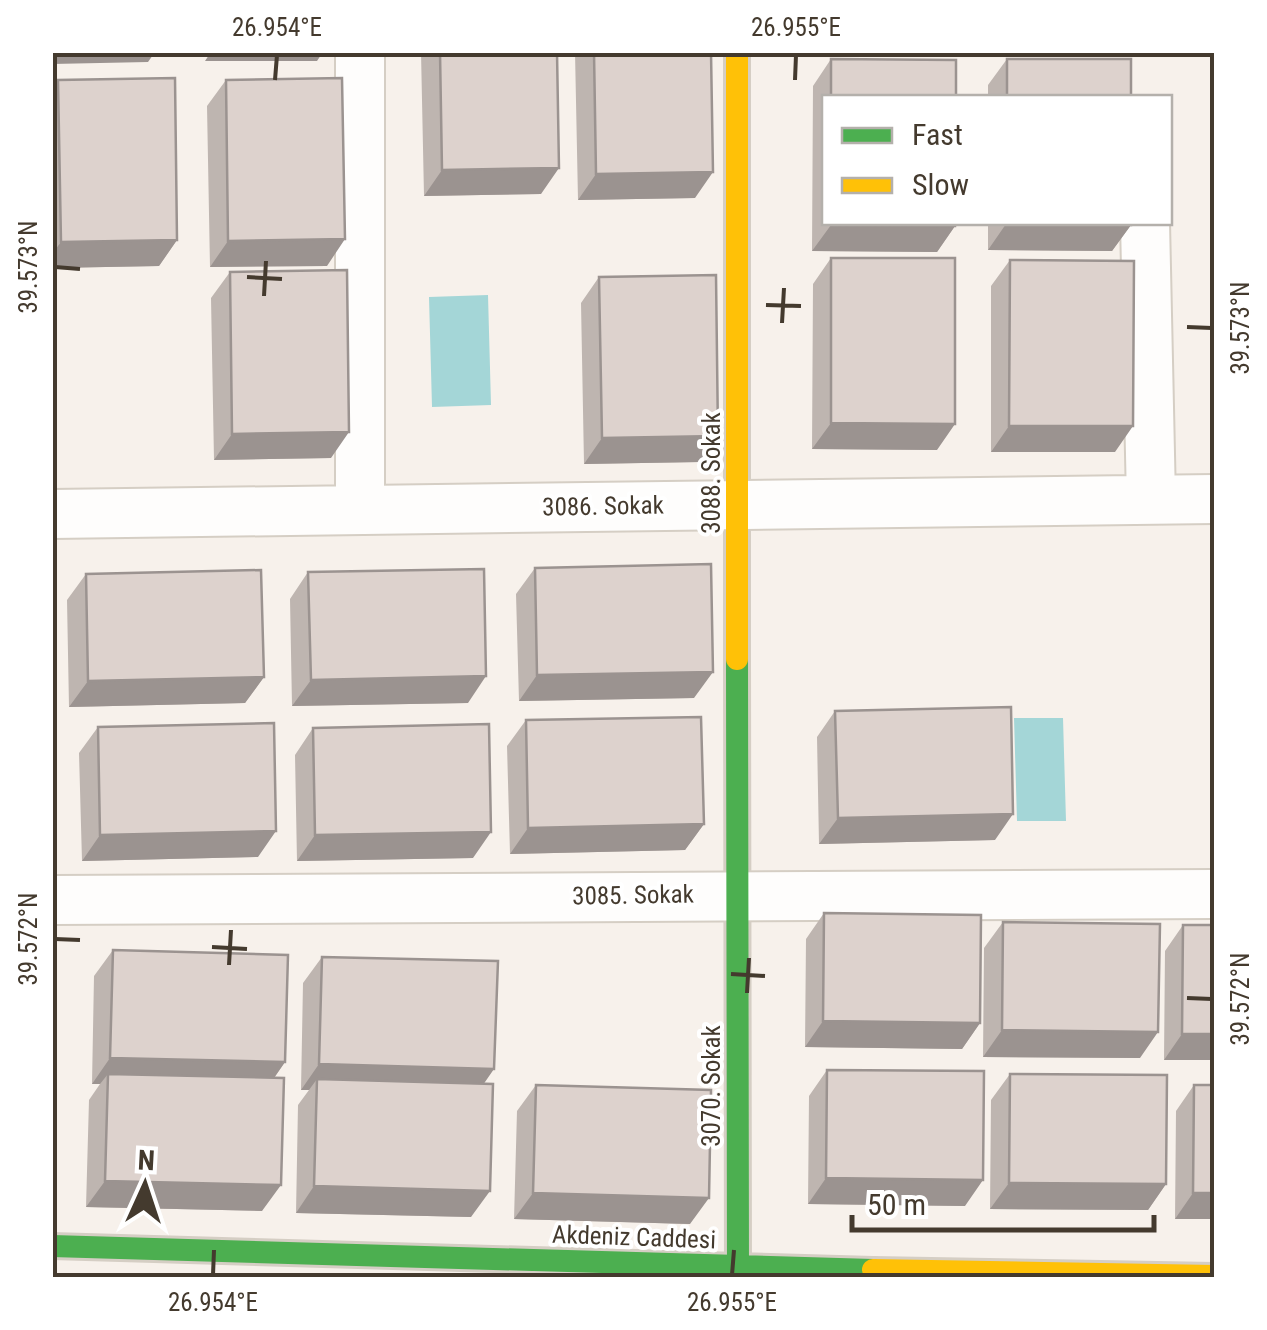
<svg xmlns="http://www.w3.org/2000/svg" width="1267" height="1330" font-family="'Roboto Condensed',sans-serif">
  <rect width="100%" height="100%" fill="#f7f1eb"/>
  <!-- water -->
  <path fill="#a4d6d7" d="M488,295L491,405L432,407L429,297Z
    M1014,718H1063L1066,821H1017Z"/>
  <g fill="none" stroke-linecap="round" stroke-linejoin="round">
    <defs>
      <path id="street" d="M360,52V510
        M1145,222L1151,500
        M52,514L1214,499
        M52,900L1214,894"/>
      <path id="fast" d="M737,659L738,1278
        M52,1246L873,1270"/>
      <path id="slow" d="M737,52V659
        M873,1270L1214,1276"/>
    </defs>
    <!-- street casing -->
    <use href="#street" stroke="#d5cec4" stroke-width="52"/>
    <!-- fast casing -->
    <use href="#fast" stroke="#d5cec4" stroke-width="28"/>
    <!-- slow casing -->
    <use href="#slow" stroke="#d5cec4" stroke-width="28"/>
    <!-- street -->
    <use href="#street" stroke="#fefdfc" stroke-width="48"/>
    <!-- fast -->
    <use href="#fast" stroke="#4caf50" stroke-width="22"/>
    <!-- slow -->
    <use href="#slow" stroke="#ffc107" stroke-width="22"/>
  </g>
  <!-- wall -->
  <path fill="#beb5b0" d="M421,52H557L541,194L424,196Z
    M575,52H711L695,198L578,200Z
    M831,59L956,98H824V222H955V226L937,252L812,251L813,86Z
    M1007,59L1131,98H988V85Z
    M58,80L177,240L159,266L52,268V88Z
    M226,80L327,266L210,267L207,106Z
    M988,222H1131V225L1112,251L988,250Z
    M831,258L937,450L812,449L813,284Z
    M1010,260L1115,452H991V286Z
    M230,272L331,458L214,460L211,298Z
    M599,277L718,436L700,462L584,464L581,303Z
    M535,568L694,698L519,701L516,594Z
    M308,572L468,703L292,706L290,599Z
    M86,574L264,677L245,703L69,707L67,600Z
    M835,711L995,840L819,844L817,737Z
    M526,720L704,824L685,850L510,854L507,746Z
    M98,727L258,857L82,861L79,753Z
    M313,728L473,858L297,861L295,755Z
    M824,913L980,1023L962,1049L805,1047L806,939Z
    M1003,922L1140,1058L983,1057L984,948Z
    M1183,925H1214V1060H1164L1165,951Z
    M113,950L285,1062L274,1078L262,1211L86,1207L89,1100L100,1084H92L94,976Z
    M322,957L484,1083L471,1217L296,1213L298,1105L309,1090H301L303,983Z
    M827,1070L965,1206L808,1204L809,1096Z
    M1010,1074L1166,1184L1148,1210L990,1209L991,1100Z
    M536,1085L690,1224L514,1219L517,1111Z
    M1194,1085L1214,1219H1175L1176,1111Z"/>
  <!-- shaded-wall -->
  <path fill="#9b9390" d="M52,52H155L148,62L52,64Z
    M211,52H323L317,61H205Z
    M808,52H933L932,55L807,54Z
    M559,168L541,194L424,196L442,170Z
    M713,172L695,198L578,200L596,174Z
    M1006,224L1131,225L1112,251L988,250Z
    M831,225L955,226L937,252L812,251Z
    M345,239L327,266L210,267L228,241Z
    M177,240L159,266L52,268V254L61,242Z
    M831,423L955,424L937,450L812,449Z
    M1009,426H1133L1115,452H991Z
    M349,432L331,458L214,460L232,434Z
    M718,436L700,462L584,464L602,438Z
    M713,672L694,698L519,701L537,675Z
    M486,676L468,703L292,706L311,680Z
    M264,677L245,703L69,707L88,681Z
    M1013,814L995,840L819,844L838,818Z
    M704,824L685,850L510,854L528,828Z
    M276,831L258,857L82,861L100,835Z
    M491,832L473,858L297,861L315,835Z
    M823,1021L980,1023L962,1049L805,1047Z
    M1002,1030L1158,1032L1140,1058L983,1057Z
    M1182,1034H1214V1060H1164Z
    M110,1058L285,1062L267,1088L108,1074L100,1084H92Z
    M319,1064L494,1069L476,1095L317,1079L309,1090H301Z
    M826,1178L983,1180L965,1206L808,1204Z
    M105,1181L281,1185L262,1211L86,1207Z
    M1009,1183L1166,1184L1148,1210L990,1209Z
    M314,1186L490,1191L471,1217L296,1213Z
    M533,1193L709,1198L690,1224L514,1219Z
    M1193,1193H1214V1219H1175Z"/>
  <!-- building -->
  <path fill="#ddd2cd" stroke="#9b9390" stroke-width="2.5" d="M440,52H557L559,168L442,170Z
    M594,52H711L713,172L596,174Z
    M831,59L956,60V98H831Z
    M1007,59H1131V98H1007Z
    M175,78L177,240L61,242L58,80Z
    M342,78L345,239L228,241L226,80Z
    M831,222H955V226L831,225Z
    M1006,222H1131V225L1006,224Z
    M831,258H955V424L831,423Z
    M1010,260L1134,261L1133,426H1009Z
    M347,270L349,432L232,434L230,272Z
    M716,275L718,436L602,438L599,277Z
    M711,564L713,672L537,675L535,568Z
    M484,569L486,676L311,680L308,572Z
    M261,570L264,677L88,681L86,574Z
    M1011,707L1013,814L838,818L835,711Z
    M701,717L704,824L528,828L526,720Z
    M274,723L276,831L100,835L98,727Z
    M489,724L491,832L315,835L313,728Z
    M824,913L981,915L980,1023L823,1021Z
    M1003,922L1160,924L1158,1032L1002,1030Z
    M1183,925H1214V1034H1182Z
    M113,950L288,955L285,1062L110,1058Z
    M322,957L498,961L494,1069L319,1064Z
    M827,1070L984,1071L983,1180L826,1178Z
    M108,1074L284,1078L281,1185L105,1181Z
    M1010,1074L1167,1075L1166,1184L1009,1183Z
    M317,1079L493,1084L490,1191L314,1186Z
    M536,1085L711,1090L709,1198L533,1193Z
    M1194,1085H1214V1193H1193Z"/>
  <!-- ticks -->
  <path fill="none" stroke="#443a2e" stroke-width="4" d="M275,80L277,55M795,80L796,55M55,267L80,269M247,277L282,279M264,296L266,261M766,305L801,306M782,323L784,288M1187,327L1212,328M55,939L80,940M212,947L247,949M229,965L231,930M731,974L765,976M747,993L749,958M1187,998L1212,999M213,1275L214,1250M732,1275L734,1250"/>
  <g text-anchor="middle" dominant-baseline="central" stroke-width="8" stroke-linejoin="round" paint-order="stroke">
    <!-- street labels -->
    <g font-size="25" fill="#443a2e" stroke="#fff">
      <text transform="translate(711 473) rotate(-90)">3088. Sokak</text>
      <text transform="translate(603 506) rotate(-1)">3086. Sokak</text>
      <text transform="translate(633 895) rotate(-1)">3085. Sokak</text>
      <text transform="translate(711 1086) rotate(-90)">3070. Sokak</text>
      <text transform="translate(634 1237) rotate(2)">Akdeniz Caddesi</text>
    </g>
  </g>
  <!-- border -->
  <rect width="1267" height="1330" fill="none" stroke="#ffffff" stroke-width="110"/>
  <!-- legend -->
  <rect x="822" y="95" width="350" height="130" fill="#ffffff" stroke="#b4b0ab" stroke-width="2.5"/>
  <rect x="842" y="128" width="50" height="15" fill="#4caf50" stroke="#b4b0ab" stroke-width="2.5"/>
  <text x="912" y="145" font-size="30" fill="#443a2e">Fast</text>
  <rect x="842" y="178" width="50" height="15" fill="#ffc107" stroke="#b4b0ab" stroke-width="2.5"/>
  <text x="912" y="195" font-size="30" fill="#443a2e">Slow</text>
  <!-- north arrow -->
  <g transform="translate(145 1185) rotate(3)" stroke="#ffffff" stroke-width="8" paint-order="stroke">
  <path d="M0-8L18 38L0 25L-18 38Z" fill="#443a2e"/>
  <text y="-15" font-size="28" font-weight="bold" text-anchor="middle" fill="#443a2e">N</text>
  </g>
  <!-- scale -->
  <path d="M852 1215v15h302v-15" fill="none" stroke="#443a2e" stroke-width="5"/>
  <text x="867" y="1215" font-size="30" fill="#443a2e" stroke="#ffffff" stroke-width="8" paint-order="stroke">50 m</text>
  <rect x="55" y="55" width="1157" height="1220" fill="none" stroke="#443a2e" stroke-width="4"/>
  <g font-size="25" text-anchor="middle" fill="#443a2e">
    <text x="277" y="36">26.954°E</text>
    <text x="796" y="36">26.955°E</text>
    <text transform="translate(28 267) rotate(-90)" y="9">39.573°N</text>
    <text transform="translate(1240 328) rotate(-90)" y="9">39.573°N</text>
    <text transform="translate(28 939) rotate(-90)" y="9">39.572°N</text>
    <text transform="translate(1240 999) rotate(-90)" y="9">39.572°N</text>
    <text x="213" y="1311">26.954°E</text>
    <text x="732" y="1311">26.955°E</text>
  </g>
</svg>
